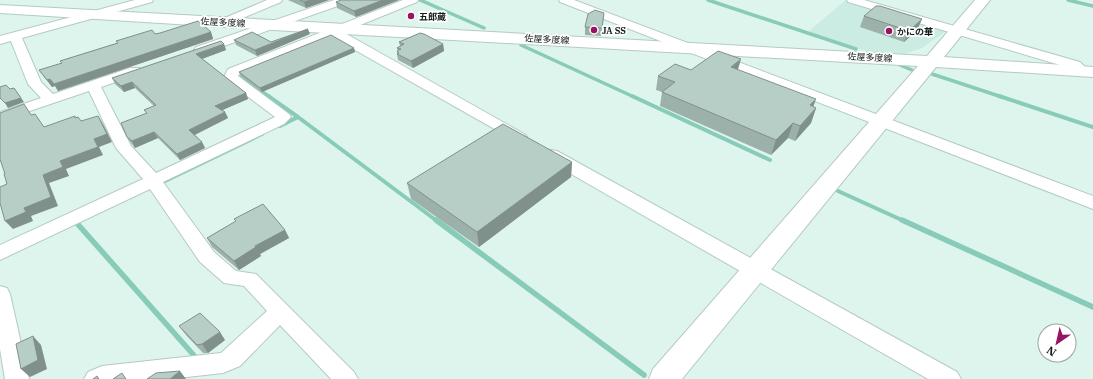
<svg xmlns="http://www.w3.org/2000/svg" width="1093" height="379" font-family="'IBM Plex Serif','Noto Sans JP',serif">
  <rect width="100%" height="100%" fill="#def5ee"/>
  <!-- built -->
  <path fill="#cbece2" d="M846,0L943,28L945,32L922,48L905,54L868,52L808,32Z"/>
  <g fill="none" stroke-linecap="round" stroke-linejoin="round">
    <!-- stream-far2 -->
    <path stroke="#89cbb9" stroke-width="3.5" d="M420,0L484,28
      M708,0L856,49
      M1068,0L1093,6
      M521,45L634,97
      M900,65L912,70
      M243,73L241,74L242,78L270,97
      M932,74L1002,97"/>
    <!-- stream-far1 -->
    <path stroke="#89cbb9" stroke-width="4" d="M268,96L298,117L280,126
      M632,96L770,160
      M999,96L1093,127
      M298,117L437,221
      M163,182L262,134
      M838,191L904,221"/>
    <!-- stream -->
    <path stroke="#89cbb9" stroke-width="5.5" d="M436,220L644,375
      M902,220L1093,307
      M75,221L198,360"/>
    <defs>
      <path id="street" d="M135,0H153L152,2L22,38L41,82L53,94L130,68H140L142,71L140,74L101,87L131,146L156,173L275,117L226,80L224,77L228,69L403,0H418L417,2L343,32L524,134L527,137L524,140H514L332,37L239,74L238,76L289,114L291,117L284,124L163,182L214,252L236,271L256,274L354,372L358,379H331L280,325L240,366L223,373L169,379H84L88,372L102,366L221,353L267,311L244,286L224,283L200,262L150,189L0,260V245L143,179L116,148L89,91L0,121V112L41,98L28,84L11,41L0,44V36Z
        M267,0H282L281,2L228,24H220L218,22L220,20Z
        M334,0H350L349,2L204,53H196L194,50L196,47Z
        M559,0H574L1093,196V209L560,2Z
        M847,0H864L1080,62L1089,71L1087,74H1077L1070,68L848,2Z
        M551,150L557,151L957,372L961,379H928L545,159L543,155L545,151Z
        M0,286L7,288L10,294L29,379H5L0,349Z"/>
      <path id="secondary" d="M975,0H990L944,57L1093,67V77L936,67L682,379H649L653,369L918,66L273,30L0,13V5L927,56Z"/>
    </defs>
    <!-- street casing -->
    <use href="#street" stroke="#b4cac3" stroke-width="2"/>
    <!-- secondary casing -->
    <use href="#secondary" stroke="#b4cac3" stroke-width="2"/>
    <!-- street -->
    <use href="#street" fill="#fff" fill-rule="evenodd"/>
    <!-- secondary -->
    <use href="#secondary" fill="#fff" fill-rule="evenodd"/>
  </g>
  <!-- wall -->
  <path fill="#9db1ab" d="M288,0H329L306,8Z
    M341,0H399L356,17L337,8L336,2Z
    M604,13L601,36L585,35V27Z
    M864,16L922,19L917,30L904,42L860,27Z
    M211,32L213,39L58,91L55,86L52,87L44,77L39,70L62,63L60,61L117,43L116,41L155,34Z
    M310,34L257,56L236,45L234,40L271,42Z
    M399,42L443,44L444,51L413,68L398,60L397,54V51H398L397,48L400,46Z
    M224,44L226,50L202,59L246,93L248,99L222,110L225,112L228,118L195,135L202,142L205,148L180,160L158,138L135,148L131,143L127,137L146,113L144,110L154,106L135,88L124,92L115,84L112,78Z
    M354,48L355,52L262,92L241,76L239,72Z
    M691,70H738L816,108L811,123L795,141L788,138L771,155L660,106L662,92L656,90L658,76Z
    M572,162L571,177L479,247L411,199L407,183Z
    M234,219L285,230L289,238L260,254L261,256L239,270L212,247L207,238L236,222Z
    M179,326L225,340L208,353H203L186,335Z"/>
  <!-- shaded-wall -->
  <path fill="#80908b" d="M311,0H329L306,8L304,2Z
    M383,0H399L356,17L354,11Z
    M922,19L917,30L904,42L909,31Z
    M308,29L310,34L257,56L255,50Z
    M211,32L213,39L58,91L54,84Z
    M224,44L226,50L199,60L196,54Z
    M443,44L444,51L413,68L411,61Z
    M354,48L355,52L262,92L260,88Z
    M741,59L737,73L731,67Z
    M50,79L55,86L52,87L47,80Z
    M132,82L135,88L124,92L121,86Z
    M14,88L24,102L8,108L5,103Z
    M246,93L248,99L218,112L215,106Z
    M816,99L811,113L810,105Z
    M816,108L811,123L795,141L800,126Z
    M225,112L228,118L192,136L189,130Z
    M98,116L103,124L112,142L99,147L103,155L66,169L69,176L49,183L58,206L31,216L33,221L13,229L5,221L43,175L60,161L94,139Z
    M793,123L788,138L771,155L776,140Z
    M154,132L158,138L135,148L132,141Z
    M202,142L205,148L180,160L177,154Z
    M572,162L571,177L479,247L477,232Z
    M285,230L289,238L260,254L261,256L239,270L234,261L255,246Z
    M220,332L225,340L208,353L202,344Z
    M33,336L41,345L47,369L30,377L21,369Z
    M180,371L186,379H170Z"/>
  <!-- building -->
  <path fill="#b7cec7" stroke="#80908b" d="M300,0H311L304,2Z
    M341,0H383L354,11L336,2Z
    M876,6H880L922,19L909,31L864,16Z
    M595,10L604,13L602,28L585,27L588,14Z
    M198,21L211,32L54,84L50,79L47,80L39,70L62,63L60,61L118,43L116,41L152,30L155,34L160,33Z
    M308,29L255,50L234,40L252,32L271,42Z
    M420,33L424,34L443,44L411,61L397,54L399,53L397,51L401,49L397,48L404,44L399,42Z
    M331,35L354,48L260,88L239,72Z
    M221,41L224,44L196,54L246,93L215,106L225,112L189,130L202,142L177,154L154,132L132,141L127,137L121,123L147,113L144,110L156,105L132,82L121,86L112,78Z
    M718,51L741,59L731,67L816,99L810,105L816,108L800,126L793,123L776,140L662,92L675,82L658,76L675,64L691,70Z
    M6,85L10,89L14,88L21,98L5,103L0,98V87Z
    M24,104L31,115L35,114L44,127L75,116V118L78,117L81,121L98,116L107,134L94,139L98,147L60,161L63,167L43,175L51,197L24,208L26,212L5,221L0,203V187L7,184L4,174H5L0,159V113Z
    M503,124L572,162L477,232L407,183Z
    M263,204L285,230L255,246L256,247L234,261L207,238L236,221L234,219Z
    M200,313L220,332L202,344L197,345L179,326Z
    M33,336L38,360L21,369L16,344Z
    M180,371L170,379H147L156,373Z
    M122,373L126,379H113Z
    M97,376L99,379H93Z"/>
  <!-- markers -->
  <g fill="#9a1264" stroke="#fff" stroke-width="1.5">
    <circle cx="411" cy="16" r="4"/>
    <circle cx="594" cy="30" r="4"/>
    <circle cx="889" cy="31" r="4"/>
  </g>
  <g text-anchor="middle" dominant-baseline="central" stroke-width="3.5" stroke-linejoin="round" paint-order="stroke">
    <!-- far-poi labels -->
    <g font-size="9" font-weight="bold" fill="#131c19" stroke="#fff" text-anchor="start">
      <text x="419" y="16">五郎蔵</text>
      <text x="602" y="30">JA SS</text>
      <text x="897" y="31">かにの華</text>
    </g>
    <!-- far-street labels -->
    <g font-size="9" fill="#131c19" stroke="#fff">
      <text transform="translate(223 22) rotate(3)">佐屋多度線</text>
      <text transform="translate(547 39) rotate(3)">佐屋多度線</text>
      <text transform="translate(870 57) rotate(3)">佐屋多度線</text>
    </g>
  </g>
  <!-- north arrow -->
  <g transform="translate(1057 343) rotate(214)"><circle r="19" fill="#ffffff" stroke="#a1a4a3"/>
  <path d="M0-3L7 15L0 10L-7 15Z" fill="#9a1264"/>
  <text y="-6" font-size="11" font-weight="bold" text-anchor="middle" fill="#131c19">N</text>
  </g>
</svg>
